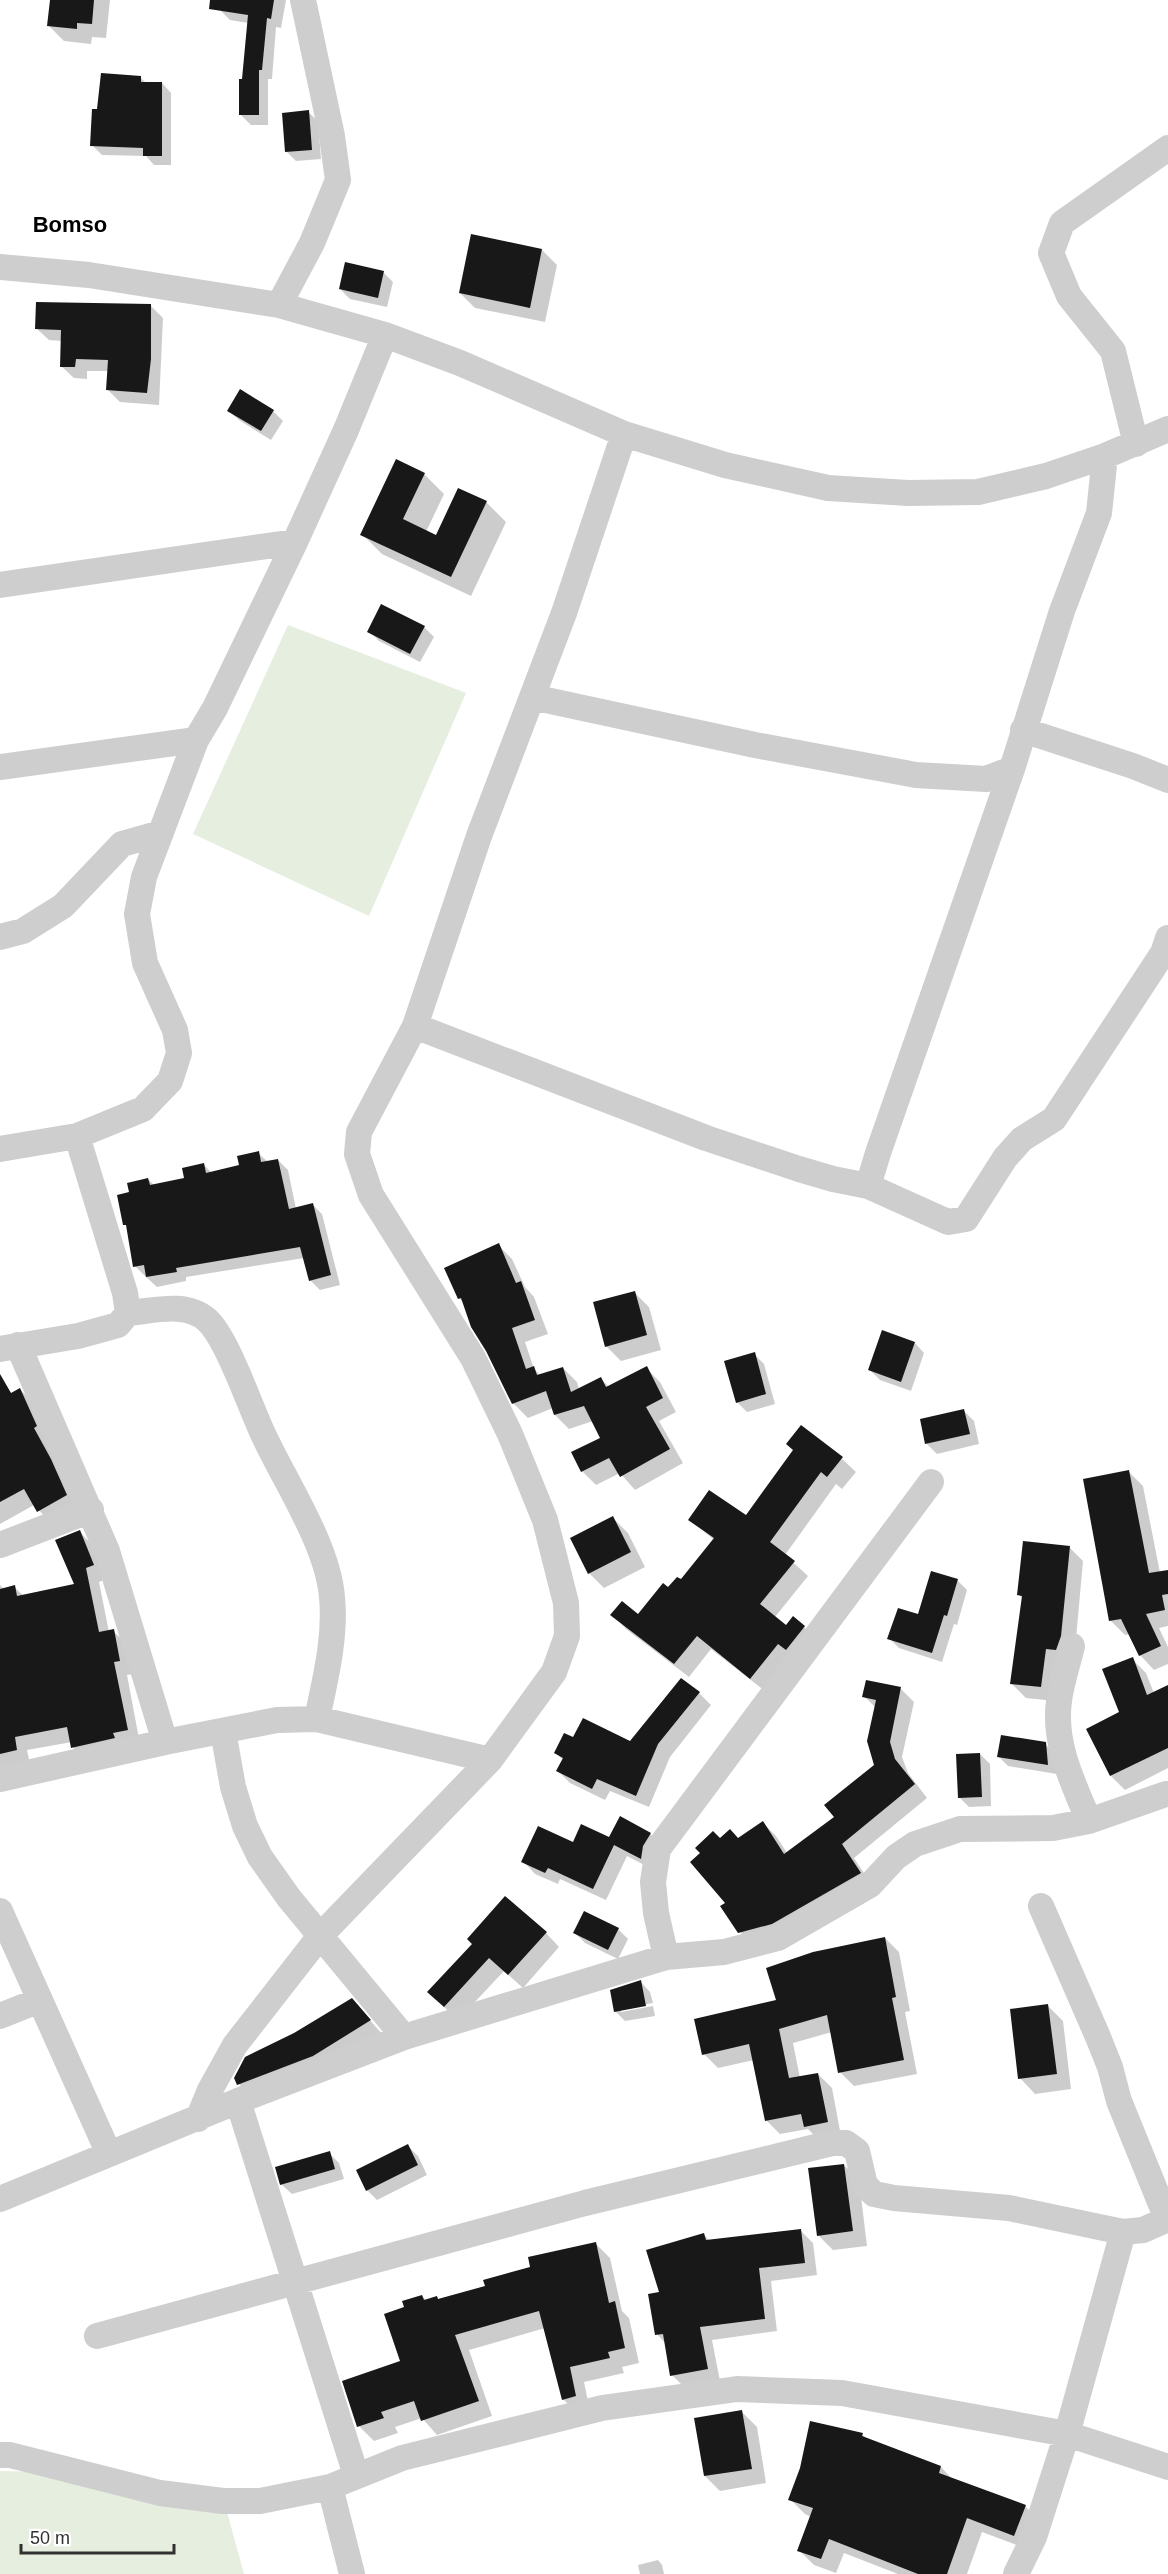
<svg xmlns="http://www.w3.org/2000/svg" width="1168" height="2574" font-family="Arial,sans-serif">
  <rect width="100%" height="100%" fill="#fff"/>
  <!-- green -->
  <path fill="#e5eedf" d="M288,625L466,693L369,916L193,834Z
    M0,2471L48,2472L227,2512L244,2574H0Z"/>
  <!-- shadow -->
  <path fill="#0003" d="M51,0H110L106,38L92,37L91,44L64,41L49,26Z
    M222,0H286L281,28L276,27L272,79H268V125H251L241,115L248,23L230,20L220,10Z
    M141,78L147,84L162,83L171,93V165H154L146,156L102,155L92,145L99,111Z
    M308,112L318,121L321,159L296,161L286,151Z
    M542,250L557,265L545,322L475,308L460,293Z
    M383,272L393,282L387,307L350,299L340,289Z
    M151,306L163,318L159,405L120,402L108,390L109,371H87V379L74,378L61,366L62,341L49,340L36,328Z
    M229,411H273L283,421L271,440L239,420Z
    M424,474L444,494L426,532L437,537L486,502L506,522L471,596L382,554L362,534Z
    M424,627L434,637L420,662L379,641L369,631Z
    M258,1153L268,1162L278,1160L288,1170L296,1209L312,1204L322,1214L340,1285L320,1290L310,1280L304,1258L186,1277V1281L157,1287L145,1276L135,1266L128,1228L125,1224L131,1193L148,1179L154,1185L186,1179L204,1165L212,1173L241,1166Z
    M498,1245L512,1259L525,1287L534,1297L548,1334L525,1342L534,1369L540,1375L563,1368L577,1382L579,1390L601,1379L609,1387L646,1368L660,1382L676,1412L659,1421L683,1463L635,1490L620,1473L596,1485L582,1471L602,1438L593,1421L569,1429L555,1415L553,1408L528,1418L514,1404L464,1303L459,1298Z
    M634,1292L649,1307L661,1350L621,1361L606,1346Z
    M915,1343L924,1353L911,1391L880,1380L870,1370Z
    M754,1354L764,1364L775,1404L747,1412L737,1402Z
    M20,1389L34,1404L80,1510L51,1523L34,1505L0,1524V1396L9,1391L12,1394Z
    M964,1411L974,1421L979,1444L937,1454L927,1444L922,1420Z
    M842,1459L856,1472L842,1489L836,1484L785,1555L808,1576L775,1617L787,1627H804L818,1641L765,1691L711,1649L689,1677L626,1629L613,1615L639,1616L681,1582L714,1540L690,1519L746,1517Z
    M1128,1471L1143,1486L1160,1573L1168,1572V1626L1159,1628L1168,1647V1664L1154,1670L1140,1655L1130,1634L1125,1635L1110,1620Z
    M613,1518L628,1533L645,1567L604,1588L589,1573Z
    M80,1532L93,1546L107,1579L99,1582L109,1632L113,1631L127,1644L133,1674L127,1675L140,1744L86,1761L73,1747L72,1742L27,1750L30,1764L0,1769V1585L4,1589L14,1587L24,1596L76,1585Z
    M1069,1547L1083,1561L1075,1650L1055,1701L1026,1698L1012,1684L1023,1599L1019,1595Z
    M957,1580L967,1590L957,1625L954,1624L942,1662L899,1648L889,1638L919,1616Z
    M1132,1659L1146,1673L1154,1693L1168,1687V1768L1125,1790L1111,1776Z
    M901,1689L914,1702L902,1757L908,1773L927,1798L854,1858L873,1887L753,1945L740,1932L727,1903L720,1840L738,1839L763,1823L776,1836L787,1853L836,1817L876,1766V1708L864,1696Z
    M699,1693L711,1705L670,1757L649,1807L610,1791L605,1800L570,1783L558,1771L563,1760L556,1753L574,1739L631,1743Z
    M1045,1744L1055,1754L1057,1774L1008,1766L998,1756Z
    M980,1754L990,1764L991,1806L969,1807L959,1797Z
    M620,1818L650,1834L663,1846L654,1870L627,1856L606,1900L560,1879L558,1884L535,1874L523,1861L573,1844L610,1839Z
    M585,1913L618,1929L628,1939L618,1959L585,1943L575,1933Z
    M546,1933L559,1947L523,1988L504,1971L458,2020L443,2006L474,1944Z
    M885,1938L899,1952L910,2011L905,2012L917,2074L854,2086L840,2072L832,2032L793,2043L800,2078L818,2074L832,2088L841,2136L819,2140L808,2129L780,2134L766,2120L754,2060L718,2068L704,2054L778,2001Z
    M641,1982L650,1992L653,2003L621,2009V2012L653,2006L655,2016L625,2021L615,2011Z
    M352,2000L384,2036L254,2099L239,2084L295,2035Z
    M1048,2006L1063,2021L1071,2089L1035,2094L1020,2078Z
    M408,2146L418,2156L427,2175L377,2200L367,2190Z
    M329,2153L339,2163L344,2179L292,2194L282,2185L277,2168Z
    M844,2165L859,2180L867,2246L833,2250L818,2235Z
    M800,2230L813,2243L817,2275L771,2281L777,2331L712,2340L720,2381L685,2388L672,2375L666,2344L657,2334L661,2293L704,2235L710,2241Z
    M595,2243L610,2258L622,2311L629,2318L639,2363L622,2367L624,2373L584,2382L590,2411L578,2414L563,2399L545,2328L469,2350L492,2416L437,2435L422,2418L395,2427L398,2433L374,2441L359,2426L402,2362L406,2308L422,2296L427,2301L439,2300L487,2287Z
    M742,2412L757,2427L766,2483L720,2491L705,2476Z
    M862,2434L868,2440L941,2467L953,2480L1025,2506L1040,2521L1030,2550L982,2532L967,2574H898L844,2553L836,2573L814,2565L799,2550L811,2517L805,2514L790,2499Z
    M658,2560L662,2565L664,2574H640L638,2565Z"/>
  <!-- building -->
  <path fill="#181818" d="M50,0H94L92,24L77,23V29L47,26Z
    M210,0H274L271,19L267,18L262,70H259V115H239V79H242L248,15L209,9Z
    M101,73L141,76V82H162V156H143V148L90,146L92,109H97Z
    M309,110L312,150L285,152L282,113Z
    M471,234L542,249L530,308L459,293Z
    M345,262L384,271L378,298L339,289Z
    M36,302L151,304V359L147,393L106,390L108,360L76,359L75,367H60L61,330L35,329Z
    M240,389L274,410L261,431L227,411Z
    M396,459L425,473L403,519L436,535L458,488L487,501L451,577L360,535Z
    M381,604L425,626L410,654L367,632Z
    M259,1151L261,1162L278,1159L289,1209L313,1203L331,1275L309,1281L300,1247L176,1268L177,1272L146,1277L144,1265L133,1267L126,1225H123L117,1195L129,1192L127,1183L148,1178L150,1185L184,1178L182,1168L204,1163L206,1173L239,1165L237,1156Z
    M499,1243L516,1283L521,1281L535,1320L512,1328L526,1369L534,1366L537,1375L563,1367L571,1392L601,1377L606,1387L647,1366L663,1398L646,1407L670,1449L620,1477L609,1458L581,1472L571,1452L600,1438L584,1406L554,1415L546,1391L512,1404L486,1351L471,1327L461,1298L458,1299L444,1268Z
    M635,1291L647,1335L605,1347L593,1302Z
    M882,1330L915,1342L901,1382L868,1370Z
    M755,1352L766,1394L736,1403L724,1361Z
    M0,1374L11,1393L20,1388L37,1426L34,1428L51,1459L67,1495L37,1512L24,1489L0,1502Z
    M964,1409L970,1434L925,1444L920,1419Z
    M801,1425L843,1457L827,1477L821,1472L770,1542L795,1561L760,1604L786,1625L793,1616L805,1626L786,1650L778,1644L750,1679L697,1636L674,1664L610,1615L622,1601L638,1614L663,1583L668,1587L677,1577L681,1579L714,1538L688,1520L709,1490L746,1515L793,1450L786,1444Z
    M1129,1470L1149,1573L1168,1570V1594L1162,1595L1165,1610L1146,1614L1161,1646L1139,1656L1121,1619L1109,1621L1083,1479Z
    M613,1516L631,1552L588,1574L570,1538Z
    M80,1530L94,1565L86,1568L99,1632L114,1629L120,1661L114,1662L128,1730L113,1733L115,1738L71,1748L67,1727L15,1737L17,1750L0,1754V1589L15,1585L17,1596L74,1584L55,1540Z
    M1023,1541L1070,1546L1061,1636L1056,1650L1046,1649L1041,1687L1010,1684L1022,1596L1017,1595Z
    M931,1571L958,1579L947,1616L944,1615L932,1653L887,1639L898,1608L918,1614Z
    M1133,1657L1147,1695L1168,1685V1748L1110,1776L1086,1729L1119,1712L1102,1669Z
    M681,1678L700,1692L658,1744L636,1796L597,1779L592,1789L556,1771L563,1758L554,1753L564,1733L573,1737L583,1718L630,1741Z
    M866,1680L901,1687L890,1742L895,1759L915,1784L842,1844L861,1873L772,1924L738,1933L720,1906L725,1903L690,1862L700,1853L695,1848L713,1831L720,1838L730,1829L738,1838L763,1821L784,1854L834,1817L824,1805L874,1765L867,1741L876,1700L862,1697Z
    M1001,1735L1046,1742L1048,1765L997,1757Z
    M980,1753L982,1797L958,1798L956,1754Z
    M620,1816L651,1833L643,1846L641,1859L614,1845L593,1889L548,1868L545,1873L521,1862L538,1826L573,1842L581,1824L609,1837Z
    M505,1896L547,1932L508,1975L489,1958L444,2007L427,1992L472,1944L467,1939Z
    M584,1911L619,1928L608,1950L573,1933Z
    M885,1937L896,1997L892,1998L904,2060L838,2073L827,2015L779,2029L789,2078L818,2073L828,2122L804,2127L801,2114L765,2121L749,2044L702,2055L694,2019L776,2000L766,1968L813,1952Z
    M641,1980L646,2006L614,2012L610,1990Z
    M352,1998L371,2020L313,2056L237,2085L234,2078L245,2057L294,2033Z
    M1048,2004L1057,2074L1018,2079L1010,2009Z
    M408,2144L418,2165L366,2191L356,2170Z
    M330,2151L335,2169L280,2185L275,2167Z
    M844,2164L853,2231L817,2236L808,2168Z
    M801,2229L805,2263L759,2268L765,2319L700,2327L708,2369L670,2376L663,2334L655,2335L648,2294L659,2292L646,2250L704,2233L706,2240Z
    M596,2242L609,2303L615,2301L625,2348L608,2352L610,2358L570,2367L576,2396L562,2400L539,2311L455,2335L479,2401L421,2421L414,2401L381,2412L384,2418L357,2427L342,2381L400,2361L384,2314L404,2307L402,2301L422,2295L424,2300L437,2296L438,2299L485,2286L483,2280L530,2267L528,2257Z
    M742,2410L752,2469L704,2476L694,2418Z
    M810,2421L863,2433L862,2436L941,2466L939,2473L1026,2505L1014,2536L967,2518L947,2574H918L829,2539L821,2559L797,2551L813,2508L788,2500L800,2468Z"/>
  <g fill="none" stroke-linecap="round" stroke-linejoin="round">
    <!-- minor -->
    <path stroke="#cecece" stroke-width="26" d="M0,267L89,275L279,305L385,335L460,363L624,434L725,465L828,488L908,493L978,492L1046,476L1105,456L1168,429
      M279,305L312,243L338,180L332,136L303,0
      M1136,444L1113,351L1069,296L1051,253L1062,223L1168,148
      M0,585L295,542
      M532,697L755,745L916,775L986,779L1012,769
      M1023,730L1133,766L1168,780
      M0,767L196,740
      M0,937L23,931L63,906L122,844L161,833
      M415,1026L706,1138L799,1169L833,1179L868,1186L948,1222L966,1219L1005,1158L1022,1139L1054,1119L1163,953L1168,938
      M0,1149L77,1136L143,1109L170,1081L179,1053L175,1030L145,963L137,914L144,877L196,740L215,708L295,542L346,430L385,335
      M868,1186L878,1153L1012,769L1062,611L1099,513L1105,456
      M128,1313C153,1311 186,1301 207,1320C228,1339 251,1410 265,1438C287,1485 328,1546 332,1597C336,1638 325,1680 317,1719
      M18,1345L107,1551L165,1742
      M0,1349L78,1336L118,1325L128,1313L125,1293L77,1136
      M0,1545L91,1510
      M1072,1646C1068,1664 1061,1683 1059,1701C1053,1743 1073,1783 1089,1821
      M223,1731L233,1787L245,1826L260,1857L289,1898L404,2037
      M0,1779L165,1742L277,1720L317,1719L490,1760
      M1041,1906L1098,2037L1110,2067L1119,2101L1167,2219
      M0,1911L109,2154
      M666,1957L656,1913L653,1882L658,1849L931,1482
      M0,2016L40,2000
      M238,2101L356,2475
      M198,2119L210,2090L235,2045L320,1936L490,1760L554,1672L567,1636L566,1603L545,1520L510,1434L473,1358L371,1195L357,1154L359,1132L415,1026L479,836L564,613L624,434
      M0,2199L238,2101L404,2037L666,1957L724,1952L778,1938L870,1885L896,1857L915,1844L960,1829L1053,1828L1089,1821L1166,1794
      M97,2336L585,2203L832,2143H846L857,2151L865,2185L874,2194L894,2198L1009,2208L1123,2232L1143,2230L1168,2219
      M0,2455H10L160,2493L223,2501H260L330,2487L402,2458L602,2408L737,2389L842,2393L1067,2434L1168,2467
      M330,2487L352,2574
      M1016,2574L1034,2537L1067,2434L1123,2232"/>
  </g>
  <g text-anchor="middle" dominant-baseline="central" stroke-width="6" stroke-linejoin="round" paint-order="stroke">
    <!-- quarter labels -->
    <g font-size="22" font-weight="bold" fill="#000" stroke="#fff">
      <text x="70" y="224">Bomso</text>
    </g>
  </g>
  <!-- scale -->
  <path d="M21 2544v9h153v-9" fill="none" stroke="#313131" stroke-width="3"/>
  <text x="30" y="2544" font-size="18" fill="#313131" stroke="#ffffff" stroke-width="4.5" paint-order="stroke">50 m</text>
</svg>
